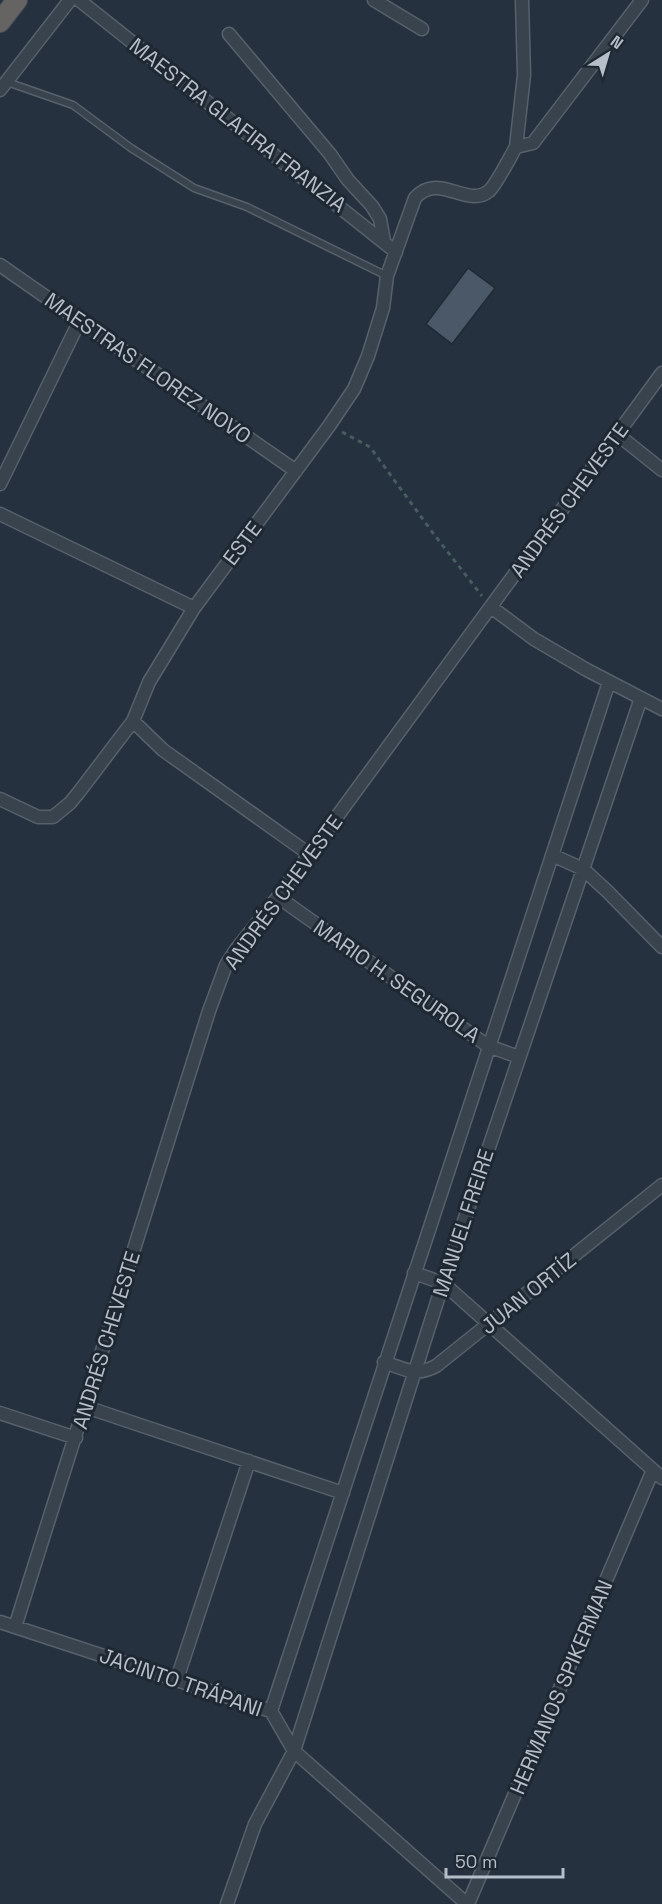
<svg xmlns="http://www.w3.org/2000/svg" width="662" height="1904" font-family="'Space Grotesk',sans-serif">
  <rect width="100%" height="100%" fill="#25313e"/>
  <!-- building -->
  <path fill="#4b5867" stroke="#202a35" stroke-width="1.5" d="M468,268L495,288L452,344L426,324Z"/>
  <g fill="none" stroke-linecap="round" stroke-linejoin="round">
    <defs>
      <path id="service" d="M7,82L73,105L131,148L194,188L247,207L387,276"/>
      <path id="minor" d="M79,0L396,252
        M374,0L422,29
        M522,0L524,75L516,147L533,143L642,0
        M229,34L330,154L348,180L372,206L380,219L384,241
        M0,90L70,0
        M0,265L296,471
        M617,434L662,470
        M0,484L80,320
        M0,514L194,608
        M491,607L534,639L587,670L662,709
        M133,721L163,750L309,854
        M0,799L38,817H53L70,803L79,792L133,721L149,682L194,608L329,426L354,389L368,356L383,308L387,276L415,198C439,171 467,209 489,191C496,185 510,157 516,147
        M552,855L583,869L607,891L662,947
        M278,897L488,1046L519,1057
        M414,1273L443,1283L662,1478
        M384,1362C405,1369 415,1377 436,1366L662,1185
        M86,1407L343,1493
        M0,1413L76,1438
        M0,1622L271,1711L294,1751L467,1904
        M15,1627L209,1011L226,965L235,951L278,897L662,373
        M177,1679L249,1461
        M271,1711L609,682
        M227,1904L255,1824L294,1751L443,1283L641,698
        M468,1904L653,1470"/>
      <path id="trunk" d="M0,22L17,0"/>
    </defs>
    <!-- service casing -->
    <use href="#service" stroke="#57616c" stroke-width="9"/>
    <!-- minor casing -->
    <use href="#minor" stroke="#57616c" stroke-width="15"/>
    <!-- trunk casing -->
    <use href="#trunk" stroke="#444e59" stroke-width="22"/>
    <!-- path -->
    <path stroke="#475c5e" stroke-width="3" stroke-dasharray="4.5 4.5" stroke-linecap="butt" d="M342,432L370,447L433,533L482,596"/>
    <!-- service -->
    <use href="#service" stroke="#39434e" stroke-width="6"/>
    <!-- minor -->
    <use href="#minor" stroke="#39434e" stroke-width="12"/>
    <!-- trunk -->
    <use href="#trunk" stroke="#666462" stroke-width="20"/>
  </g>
  <g text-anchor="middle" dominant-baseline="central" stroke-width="6" stroke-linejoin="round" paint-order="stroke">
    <!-- street labels -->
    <g font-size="21" fill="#b5bec9" stroke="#1e2833">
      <text transform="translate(238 125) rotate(38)">MAESTRA GLAFIRA FRANZIA</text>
      <text transform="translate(148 368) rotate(35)">MAESTRAS FLOREZ NOVO</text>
      <text transform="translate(569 500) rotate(-54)">ANDRÉS CHEVESTE</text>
      <text transform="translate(242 543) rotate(-53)">ESTE</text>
      <text transform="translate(283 892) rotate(-54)">ANDRÉS CHEVESTE</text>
      <text transform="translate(397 981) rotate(35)">MARIO H. SEGUROLA</text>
      <text transform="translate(463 1223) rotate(-72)">MANUEL FREIRE</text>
      <text transform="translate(528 1293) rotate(-39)">JUAN ORTÍZ</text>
      <text transform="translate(106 1340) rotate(-73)">ANDRÉS CHEVESTE</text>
      <text transform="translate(181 1682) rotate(19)">JACINTO TRÁPANI</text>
      <text transform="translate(561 1687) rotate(-67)">HERMANOS SPIKERMAN</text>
    </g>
  </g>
  <!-- north arrow -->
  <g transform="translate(608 54) rotate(37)" stroke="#1e2833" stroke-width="4.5" paint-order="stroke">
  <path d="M0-4.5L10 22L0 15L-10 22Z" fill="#b5bec9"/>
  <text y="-9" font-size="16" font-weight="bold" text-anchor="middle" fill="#b5bec9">N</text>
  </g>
  <!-- scale -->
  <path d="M446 1868v9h117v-9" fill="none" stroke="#b5bec9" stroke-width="3"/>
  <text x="455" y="1868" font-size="18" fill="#b5bec9" stroke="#1e2833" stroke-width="4.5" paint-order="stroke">50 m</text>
</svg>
